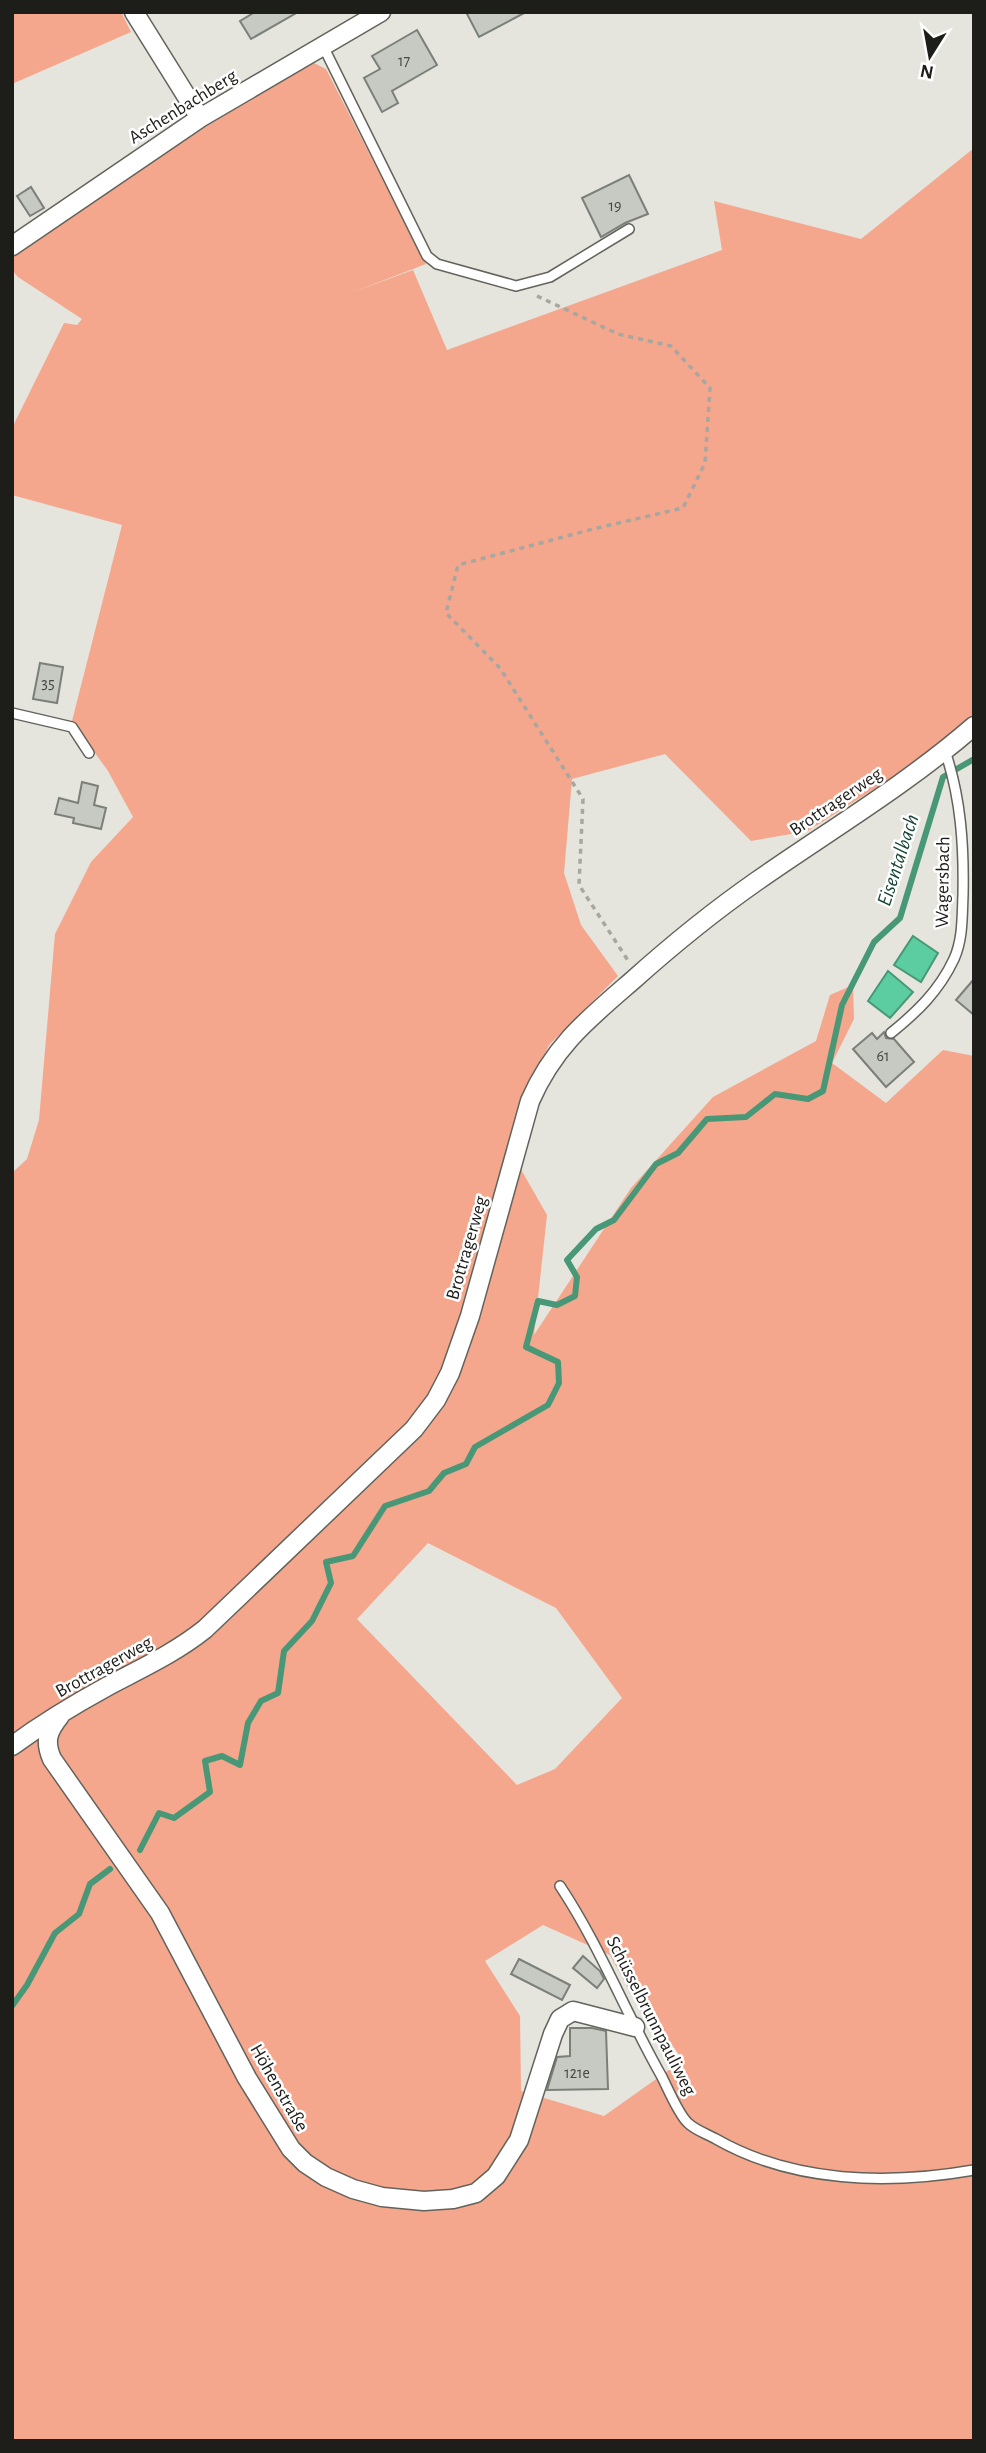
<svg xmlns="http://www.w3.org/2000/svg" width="986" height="2453" font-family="'Alegreya Sans',sans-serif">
  <rect width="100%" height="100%" fill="#e5e4dd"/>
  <!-- green -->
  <path fill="#f4a78c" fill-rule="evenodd" d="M12,12H121L131,32L12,84Z
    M314,63L326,69L426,264L348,294L413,270L447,350L722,250L714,201L861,239L974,148V720L948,742L808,831L751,841L665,754L572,779L564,873L581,925L618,976L549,1045L522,1105L511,1152L547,1215L534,1335L631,1188L713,1097L816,1041L830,995L853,985L854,1019L832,1063L886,1103L943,1050L974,1056V2441H12V1173L27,1159L39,1120L55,934L91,862L133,817L108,771L72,721L122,525L12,495V428L64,323L77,325L82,319L18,277L12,270V251L276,82ZM428,1543L556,1608L622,1698L555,1769L517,1785L357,1619ZM543,1925L610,1955L647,2022L664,2034L683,2060L604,2116L521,2091L520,2016L485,1961Z"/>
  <!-- water -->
  <path fill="#5bcda0" stroke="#489878" stroke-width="2" d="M913,936L938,953L921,982L894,965Z
    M888,971L913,992L890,1018L868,1001Z"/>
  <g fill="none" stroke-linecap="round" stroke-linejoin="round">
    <!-- stream -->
    <path stroke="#489878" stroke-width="6" d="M140,1850L159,1813L174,1818L210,1792L205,1761L222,1756L240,1765L248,1723L261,1701L278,1693L284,1651L312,1621L331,1583L326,1562L353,1556L385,1506L429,1491L444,1473L466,1464L475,1447L548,1405L559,1383L558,1362L526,1347L538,1301L557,1305L575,1296L577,1277L567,1260L596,1229L614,1220L656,1164L678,1153L707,1119L746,1117L775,1094L808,1099L823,1091L842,1005L874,942L900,918L943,777L974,759
      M12,2006L27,1985L55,1933L79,1914L90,1884L110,1869"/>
  </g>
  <!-- building -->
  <path fill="#c6cac3" stroke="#7b7f79" stroke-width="2" d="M255,12H298L251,39L240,21Z
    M466,12H526L479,37Z
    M417,30L437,65L392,91L398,103L382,112L364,78L380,69L372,56Z
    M629,175L648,214L625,223L601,237L582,198Z
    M31,187L44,208L30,216L17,196Z
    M40,663L63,667L57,703L33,699Z
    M82,782L98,786L94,805L106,808L101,829L73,823L74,818L55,814L59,798L78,803Z
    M974,979V1015L956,1000Z
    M884,1032L886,1038L894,1039L914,1062L886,1087L853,1049L872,1033L877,1039Z
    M583,1956L600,1971L604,1979L597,1988L573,1968Z
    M519,1959L570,1985L562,2000L511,1974Z
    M570,2028H592L606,2031L608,2089L547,2090L557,2057L570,2056Z"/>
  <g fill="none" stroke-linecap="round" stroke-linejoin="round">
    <defs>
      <path id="lane" d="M323,46L427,256L437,264L516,286L550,277L629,229
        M12,713L72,727L89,753
        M891,1033C917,1012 939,991 954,959C963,939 962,917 963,895C964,846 961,798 945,751
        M560,1886C600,1946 626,2014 662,2077C668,2089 679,2115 688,2123C695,2130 707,2134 716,2139C793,2183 888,2185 974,2170"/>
      <path id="street" d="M134,12L200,118
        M12,246L200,118L381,12
        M60,1716C48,1731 44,1741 52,1759L160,1913L247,2078L291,2149L305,2163L326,2177L353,2189L382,2197L424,2201L453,2199L476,2193L496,2176L519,2140L553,2034L560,2019L573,2011L635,2027
        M12,1746C42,1724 75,1704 108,1686C142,1668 175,1653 205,1629L414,1429L436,1400L450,1373L470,1316L530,1101C554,1046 588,1019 632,981C671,946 714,911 757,881C830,830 906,785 974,726"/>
    </defs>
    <!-- lane casing -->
    <use href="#lane" stroke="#63635c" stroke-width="12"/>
    <!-- street casing -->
    <use href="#street" stroke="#63635c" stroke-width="21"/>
    <!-- path -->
    <path stroke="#a7a6a0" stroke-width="3.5" stroke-dasharray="5 5" stroke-linecap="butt" d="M537,296L618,334L671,346L710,388L705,463L683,508L597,528L458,565L446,613L500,668L583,799L579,885L629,962"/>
    <!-- lane -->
    <use href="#lane" stroke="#fff" stroke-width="9"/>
    <!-- street -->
    <use href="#street" stroke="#fff" stroke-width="18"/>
  </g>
  <g text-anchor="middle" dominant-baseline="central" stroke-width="5" stroke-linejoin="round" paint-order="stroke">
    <!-- number labels -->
    <g font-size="16" fill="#474844">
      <text x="404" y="61">17</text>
      <text x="615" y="206">19</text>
      <text x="48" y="683">35</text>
      <text x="883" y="1056">61</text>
      <text x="577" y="2073">121e</text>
    </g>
    <!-- street labels -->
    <g font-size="19" fill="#1d1d1a" stroke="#fff">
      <text transform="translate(183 107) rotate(-32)">Aschenbachberg</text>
      <text transform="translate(836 802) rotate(-34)">Brottragerweg</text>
      <text transform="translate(943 882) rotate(-89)">Wagersbach</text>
      <text transform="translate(467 1248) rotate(-74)">Brottragerweg</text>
      <text transform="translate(104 1667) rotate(-29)">Brottragerweg</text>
      <text transform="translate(651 2016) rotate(63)">Schüsselbrunnpauliweg</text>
      <text transform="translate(279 2088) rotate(60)">Höhenstraße</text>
    </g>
    <!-- water labels -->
    <g font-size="21" font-style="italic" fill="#164734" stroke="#fff">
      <text transform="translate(898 860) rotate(-72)">Eisentalbach</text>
    </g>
  </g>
  <!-- border -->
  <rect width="986" height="2453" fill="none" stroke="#1d1d1a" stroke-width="28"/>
  <!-- north arrow -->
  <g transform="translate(930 56) rotate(191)" stroke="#ffffff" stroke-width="5" paint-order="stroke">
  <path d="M0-5L12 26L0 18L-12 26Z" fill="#1d1d1a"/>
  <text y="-10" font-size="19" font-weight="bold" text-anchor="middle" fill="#1d1d1a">N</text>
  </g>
</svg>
